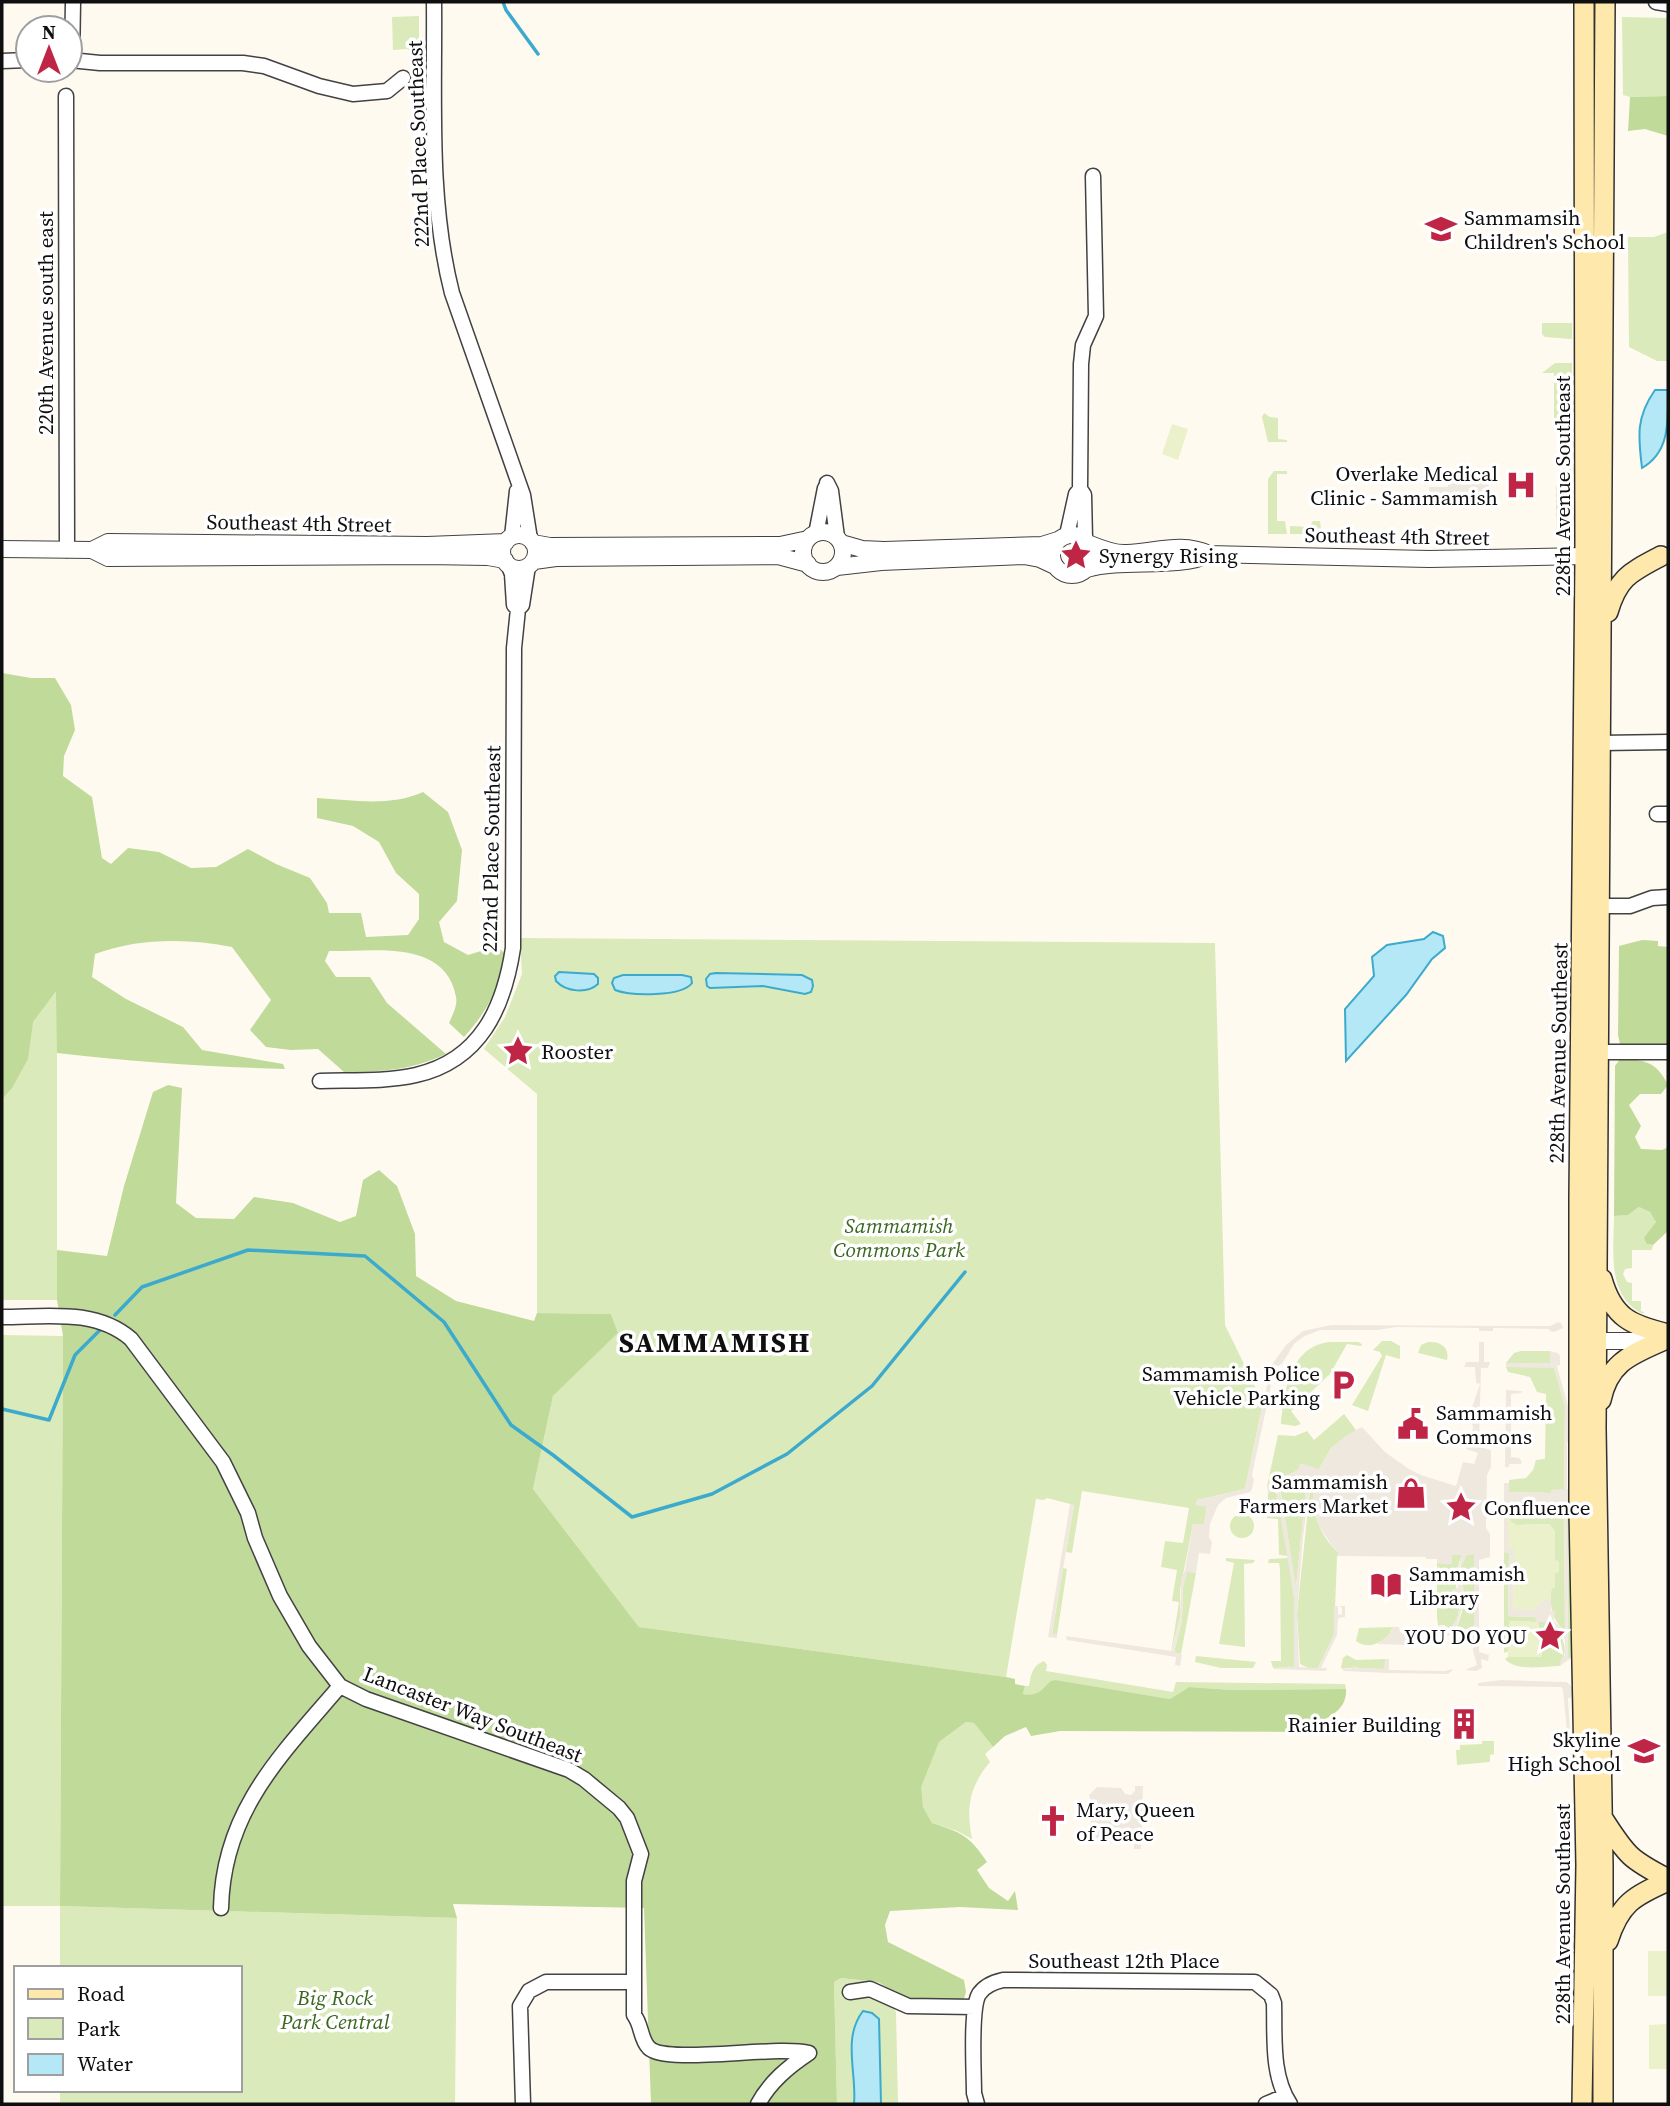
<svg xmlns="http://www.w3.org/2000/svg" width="1670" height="2106" font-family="'Source Serif 4',serif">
  <rect width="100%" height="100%" fill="#fffaf0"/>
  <!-- green -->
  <path fill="#daeaba" d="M419,16V57L407,49L393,50L392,17Z
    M1622,17L1668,18V96L1630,97L1623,95Z
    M1668,232V361H1657L1629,347L1628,237H1654Z
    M1542,323H1572V339L1545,337L1542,334Z
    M1555,363H1572L1571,420H1564L1563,424H1554V373H1542Z
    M1264,413L1270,417L1278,418V439L1287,440V442H1268L1262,417Z
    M1564,435H1571V475H1568V480L1563,479Z
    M1274,471H1287V474H1277V521H1285L1287,534H1268V479Z
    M1556,486H1566V490L1571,491V530L1567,536L1562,538L1553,533L1556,528Z
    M1313,521H1320L1321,530H1337V534H1290V526L1309,527Z
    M57,923V1300H2V924Z
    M520,938L1215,943L1225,1325L1263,1403L1245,1489L1197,1500L1196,1505L1207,1506L1204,1525L1193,1524L1180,1590V1617L1171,1653L1179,1602L1172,1601L1177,1570L1161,1567L1165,1541L1183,1543L1189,1508L1082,1491L1072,1553L1066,1552L1074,1505L1047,1498L1044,1500L1036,1499L1006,1677L639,1627L533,1489L553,1396L618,1333L611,1314L537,1313V1094L484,1049L505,1017L522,974Z
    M1639,1207L1650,1212L1656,1221L1647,1244L1653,1245L1652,1250H1632V1268L1625,1269L1623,1274L1627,1282L1632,1283V1301H1641V1311L1644,1312L1643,1314C1606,1296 1614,1250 1614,1216L1628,1215Z
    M2,1335L63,1336L60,1906L457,1918L455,2104H60V2090H240V1968H60V1906H2Z
    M1382,1341H1391L1400,1346V1359L1386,1355L1368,1411L1352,1405L1382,1356L1380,1352L1373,1350Z
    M1330,1342H1358L1362,1344L1361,1346L1347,1344L1330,1374L1291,1411L1301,1424L1295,1426L1281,1424C1284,1391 1290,1346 1330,1342Z
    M1428,1342C1440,1341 1450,1347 1447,1360L1418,1353L1421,1345Z
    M1521,1351H1550V1363H1506L1514,1353Z
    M1506,1367H1554L1565,1406L1564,1489L1551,1493L1509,1492V1480L1526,1478L1533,1470L1536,1460L1545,1459L1546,1394L1537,1392L1530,1377L1508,1372Z
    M1344,1414L1356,1430L1331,1448L1319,1469L1298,1470L1267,1486L1278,1435L1295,1436L1307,1431L1314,1440Z
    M1303,1476L1307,1479L1296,1588L1280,1487Z
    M1311,1480L1315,1481C1310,1508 1318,1535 1339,1553L1337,1557L1334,1635L1318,1668H1308L1300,1664L1297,1613Z
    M1275,1490L1277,1496L1288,1556L1279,1555L1278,1519L1267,1518L1268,1493Z
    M1508,1508L1564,1509L1565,1631C1547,1616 1549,1594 1555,1572H1559L1555,1561V1531L1549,1524L1516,1525L1508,1519Z
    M1567,1509H1572L1571,1658H1568Z
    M1230 1526a12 12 0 1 1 24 0a12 12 0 1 1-24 0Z
    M1504,1552L1509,1553L1508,1616L1536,1617V1622L1509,1621V1651L1504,1653Z
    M1452,1554L1462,1555C1454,1571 1458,1585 1455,1602L1460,1601L1458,1616L1451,1629L1445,1628V1625H1438L1437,1618V1563L1452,1564Z
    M1467,1555H1474V1630L1456,1629C1460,1618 1465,1606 1464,1594C1461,1576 1456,1572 1467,1555Z
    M1226,1558L1255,1560L1253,1563L1244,1564L1245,1647L1219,1644L1234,1563L1226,1561Z
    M1288,1558L1294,1597V1667L1273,1668L1271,1661H1281L1280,1569L1279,1563H1268L1269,1559Z
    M1063,1568L1067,1569L1057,1635L1052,1634Z
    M1187,1571L1196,1573L1181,1654L1174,1653L1182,1620L1183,1587Z
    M1539,1622H1550C1563,1637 1570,1647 1560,1666C1544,1666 1516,1672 1505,1659L1508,1657H1542L1538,1651Z
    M1394,1627L1390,1631L1391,1633C1381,1643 1369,1650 1356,1641L1359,1628Z
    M1347,1655L1356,1660L1385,1659V1669L1341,1668L1343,1658Z
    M1196,1656L1256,1662L1253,1668H1221L1195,1662Z
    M1044,1661L1047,1665L1046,1671L1173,1692L1176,1682L1345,1684L1346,1689L1232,1690L1189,1687L1170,1699L1056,1680L1033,1696L1023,1694L1025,1686H1029C1031,1674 1032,1666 1044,1661Z
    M966,1722L974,1723L993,1747L985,1754L990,1762C969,1787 966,1808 972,1839L957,1831L932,1823L923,1807L920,1787L939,1742Z
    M1482,1741H1494V1754L1490,1755V1762L1457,1765L1456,1750H1460V1745L1482,1744Z
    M841,1978L878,1982L896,2012L898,2104H837L834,1982Z"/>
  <!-- forest -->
  <path fill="#c0da99" d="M1668,96V136L1645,129L1628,131L1630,97Z
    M2,673L31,678H55L71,705L75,730L64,756L63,776L92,797L102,858L111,864L128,848L159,852L191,868L216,867L248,849L276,864L310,878L327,903L329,913H361L366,937L408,935L419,919V894L396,873L379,842L353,826L317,818V798C352,800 390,807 423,792L448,812L462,850L457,901L439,922L444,942L468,955L497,946L506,955C496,992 490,1008 464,1037L449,1023C452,1016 458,1005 456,997C446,938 371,952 329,951L325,961L336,977H370L387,1003L446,1054C413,1070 381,1072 344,1072L318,1049L291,1050L266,1047L250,1030L271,1000L232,947C188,938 137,938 95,954L92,977L126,999L183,1027L202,1050L283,1064L285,1069C208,1067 133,1062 57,1053L56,991L33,1022L28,1059L12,1088L2,1099Z
    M1642,940L1658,941V946L1668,947V1047L1644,1048L1620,1044L1618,1035L1619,946Z
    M1620,1059C1645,1060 1656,1061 1668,1085L1661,1094H1640L1629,1105L1641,1126L1635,1137L1641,1149L1662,1150L1668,1147V1231L1653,1245L1647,1244L1644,1238L1656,1222L1650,1212L1639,1207L1628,1215L1614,1216L1615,1066Z
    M168,1085L182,1088L176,1203L196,1218L234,1219L254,1197L293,1203L340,1222L356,1216L363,1180L379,1170L397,1186L415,1234L416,1276L456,1301L534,1321L537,1313L611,1314L618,1333L553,1396L533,1489L639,1627L1006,1677L1015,1679V1684L1025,1686L1023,1694C1038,1697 1041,1690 1051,1681L1056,1680L1170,1699L1189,1687L1232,1690L1346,1689C1347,1708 1333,1715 1318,1723L1315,1732L1060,1731L1031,1736L1026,1727L1005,1736L993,1747L974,1723L966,1722L939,1742L921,1787L923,1807L932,1823C962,1833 969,1835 987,1862L977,1870L989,1888L1008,1901L1015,1891L1018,1910L960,1907L890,1911L885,1925L888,1942L964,1980L966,1992L963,2002L910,2001L878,1982L841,1978L834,1982L837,2104H651L644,1908L453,1904L457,1918L60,1906L63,1336L57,1300V1250L107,1256L124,1186L153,1092Z"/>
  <!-- pitch -->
  <path fill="#eaf1cb" d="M1172,424L1188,429L1178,460L1162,454Z
    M1508,1519L1516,1525L1549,1524L1555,1531V1560L1559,1561V1572L1555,1573V1588H1551V1599H1545L1532,1610H1513L1514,1549H1508Z
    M1509,1621L1539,1622L1538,1651H1542V1657H1508Z
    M1648,1951H1668V1996H1648Z
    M1668,2024V2069H1649V2025Z"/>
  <!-- plaza -->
  <path fill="#efe8df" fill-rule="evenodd" d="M1448,474H1454V483H1489L1488,494H1433L1429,492V487H1448Z
    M1558,1322L1561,1323L1563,1328L1554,1332L1550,1331L1549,1329L1493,1328V1331H1479V1328L1396,1327L1378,1330H1320L1303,1337L1294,1344L1282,1364L1275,1367L1252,1475L1254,1480L1252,1489L1250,1492L1226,1498L1218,1505L1210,1524L1209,1537L1212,1542L1210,1554L1199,1553L1196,1573L1187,1572L1183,1587L1182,1620L1174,1652L1182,1655L1180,1666L1175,1665L1176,1657L1067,1640L1066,1636L1172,1651L1180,1617L1181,1579L1185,1570L1193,1524H1204L1207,1507L1196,1505L1197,1500L1245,1489L1271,1366L1286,1345L1303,1331L1331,1325L1550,1326Z
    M1479,1342H1484V1362H1490L1488,1368H1481L1479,1447L1491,1450V1467L1487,1475L1486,1528L1490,1534V1557L1479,1560V1652L1489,1655L1488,1661L1481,1659L1482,1668L1476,1671L1465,1670L1477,1665L1473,1651L1472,1636L1408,1634L1406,1645L1377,1644L1391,1634L1390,1631L1394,1627H1399L1400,1632H1438V1625L1451,1628L1458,1616L1460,1602L1453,1601L1449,1595L1452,1590L1458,1588L1456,1575L1462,1555H1452V1564L1437,1563V1559H1426V1557L1337,1556L1339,1553L1330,1543L1318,1524L1313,1500L1315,1481L1311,1480L1303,1537L1297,1613L1299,1667L1318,1668L1334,1635V1606H1338V1615L1342,1614V1608L1339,1606H1345V1617L1338,1618L1337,1635L1321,1668H1327L1326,1671L1275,1669L1273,1668L1294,1667V1597L1277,1496L1274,1491L1268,1493L1267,1486L1298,1470L1300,1463L1319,1469L1331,1448L1347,1435L1362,1427L1385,1452L1409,1469L1421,1475L1456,1486L1463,1462L1474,1464L1478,1453L1466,1449L1473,1428L1470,1413L1480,1384L1476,1383L1475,1367H1464L1466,1362H1479ZM1303,1476L1307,1479L1296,1586L1280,1488ZM1467,1555H1474V1630L1456,1628L1463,1605L1464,1595L1459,1576L1460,1567Z
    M1550,1351L1558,1353L1560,1356V1365L1557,1366L1568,1406L1572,1442H1567V1489H1572V1509H1567L1568,1657L1571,1658L1560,1666L1561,1659L1565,1655V1639L1550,1622H1536L1535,1617L1508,1616L1509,1553L1504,1552V1483H1509V1492L1551,1493V1490L1564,1489L1565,1406L1554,1368L1506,1367V1363H1550ZM1508,1508L1564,1509L1565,1631L1554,1621L1555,1611H1551V1599H1545L1532,1610L1513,1609L1514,1549L1508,1548Z
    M1506,1390L1522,1391L1521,1393L1511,1394V1457L1519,1458L1522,1462L1521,1464H1509V1467H1505Z
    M1070,1504L1074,1505L1052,1633L1057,1635V1638L1048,1637Z
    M1385,1659H1389V1670L1445,1671L1452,1669V1671L1448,1674L1388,1673L1344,1671L1341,1668L1351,1669L1354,1666L1360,1668L1384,1669Z
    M1501,1680L1567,1682L1573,1688L1574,1697L1568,1698L1570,1731L1567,1732L1563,1690L1561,1687L1478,1686V1683Z
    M1135,1786H1143L1141,1849H1134V1840L1130,1836H1123L1119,1843L1096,1842L1088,1835V1827L1094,1815L1089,1795L1097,1787L1121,1788L1125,1794L1131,1795L1135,1791Z"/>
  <!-- water -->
  <path fill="#b5e8f6" stroke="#3caacd" stroke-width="2" d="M1655,390H1668C1668,422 1670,452 1642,468C1638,436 1636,417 1655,390Z
    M1433,932L1443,936L1445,948L1432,959L1406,995L1346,1061L1345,1009L1374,976L1372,957L1387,945L1424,939Z
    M559,972L594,974L598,978V984C587,994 566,992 556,981L555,976Z
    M716,973L802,975L812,980L813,986L811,992L805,994L763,986L710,988L707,986L706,979L710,974Z
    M623,975H682L691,977L692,983C682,997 631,996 615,990L612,983L614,978Z
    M863,2011L872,2013L879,2019L881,2104H854C857,2073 842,2038 863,2011Z"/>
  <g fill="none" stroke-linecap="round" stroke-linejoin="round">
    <!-- stream -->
    <path stroke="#3caacd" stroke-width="3.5" d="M503,2L506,10L538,54
      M115,1315L142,1287L248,1250L365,1256L444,1322L511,1425L553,1455L632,1517L712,1494L787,1454L872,1386L965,1272
      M2,1409L49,1420L75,1355L100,1330"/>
    <defs>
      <path id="minor" d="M434,2C435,98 428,199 452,293L523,495L530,539
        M1656,2L1668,4
        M70,60L100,63H243L264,66L319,86L353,94L387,91L403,78
        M72,60L73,2
        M2,61L28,60
        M66,96L67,550
        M827,483L831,491L837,537
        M816,534L825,488
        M1067,535L1076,494L1080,489
        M512,537L517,491
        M1085,539L1084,495L1080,489L1081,364L1083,345L1096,316L1093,176
        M508,564L512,574L514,605L518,609
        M1601,743L1668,742
        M1657,814H1668
        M1600,906H1630L1652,898L1668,897
        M1599,1052H1668
        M320,1081C351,1080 385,1082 416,1075C481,1060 504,1007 513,948L514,648L518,609L522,605L528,566
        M2,1317C46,1317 95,1308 131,1339L223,1462L248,1513L255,1538L280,1596L309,1646L340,1686L366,1699L569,1770L584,1779L619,1808L627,1818L641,1854L634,1881V2015C642,2025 640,2039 649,2048C667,2065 776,2045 809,2053C788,2067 770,2082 758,2104
        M221,1908C223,1811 281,1755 340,1686
        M850,1992L870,1989L908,2006L975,2007
        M523,2104L520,2006L529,1991L546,1982H634
        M977,2104L974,2093C974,2072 970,2009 979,1994C985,1985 994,1982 1003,1980L1255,1982L1271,1995L1274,2003C1275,2037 1271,2075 1290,2104
        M1266,2104L1285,2096"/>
      <path id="tertiary" d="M803 552a20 20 0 1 1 40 0a20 20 0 1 1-40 0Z
        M1052 555a20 20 0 1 1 40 0a20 20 0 1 1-40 0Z
        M502 552a17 17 0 1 1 34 0a17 17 0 1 1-34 0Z
        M533,543L550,546L780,545L808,539
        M841,543L862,549L884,550L1042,545L1058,540
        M1090,544C1102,549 1115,554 1127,553C1155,552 1182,541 1209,554L1429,559L1585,556
        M2,549L92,550L108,558L427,556L488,557L505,560
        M92,550L108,542L427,545L506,542
        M534,561L556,558L778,556L808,564
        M837,567L881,562L1024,556L1040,559L1055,566
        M1087,569C1123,558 1180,570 1209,554
        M1587,1341H1659"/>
      <path id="secondary" d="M1608,612C1618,577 1631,572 1661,556
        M1602,1279C1613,1318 1631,1325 1668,1334
        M1601,1400C1609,1362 1631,1355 1662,1341
        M1604,1820C1627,1856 1631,1860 1668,1879
        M1608,1941C1620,1903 1634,1896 1668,1881
        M1582,2104L1586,1865L1579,1511V1199L1585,556L1584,2
        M1603,2104V1866L1596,1428L1605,2"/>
    </defs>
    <!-- minor casing -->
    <use href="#minor" stroke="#424242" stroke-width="17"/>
    <!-- tertiary casing -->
    <use href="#tertiary" stroke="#424242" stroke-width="18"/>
    <!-- secondary casing -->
    <use href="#secondary" stroke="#313131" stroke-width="22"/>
    <!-- minor -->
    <use href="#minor" stroke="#fff" stroke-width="14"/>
    <!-- tertiary -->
    <use href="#tertiary" stroke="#fff" stroke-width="16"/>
    <!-- secondary -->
    <use href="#secondary" stroke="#fee8ac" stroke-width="19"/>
  </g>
  <!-- icons -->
  <defs>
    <symbol id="school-bare" viewBox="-9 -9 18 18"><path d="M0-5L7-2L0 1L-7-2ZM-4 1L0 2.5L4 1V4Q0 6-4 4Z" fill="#bf2645" stroke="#fff" stroke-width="2.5" paint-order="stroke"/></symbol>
    <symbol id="hospital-bare" viewBox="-9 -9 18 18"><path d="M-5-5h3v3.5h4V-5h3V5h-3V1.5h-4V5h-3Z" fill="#bf2645" stroke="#fff" stroke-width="2.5" paint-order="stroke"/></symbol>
    <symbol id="sight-bare" viewBox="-9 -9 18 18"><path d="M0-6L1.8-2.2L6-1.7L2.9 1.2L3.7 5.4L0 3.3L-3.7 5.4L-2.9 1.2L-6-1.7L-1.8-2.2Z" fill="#bf2645" stroke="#fff" stroke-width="2.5" paint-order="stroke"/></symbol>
    <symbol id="parking-bare" viewBox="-9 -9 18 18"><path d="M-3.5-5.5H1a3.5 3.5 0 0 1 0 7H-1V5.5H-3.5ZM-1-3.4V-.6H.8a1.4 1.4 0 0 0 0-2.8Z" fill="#bf2645" stroke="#fff" stroke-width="2.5" paint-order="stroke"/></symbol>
    <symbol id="civic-bare" viewBox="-9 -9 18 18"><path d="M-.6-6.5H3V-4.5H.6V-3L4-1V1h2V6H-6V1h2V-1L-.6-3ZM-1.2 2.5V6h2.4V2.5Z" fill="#bf2645" stroke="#fff" stroke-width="2.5" paint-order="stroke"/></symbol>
    <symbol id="shop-bare" viewBox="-9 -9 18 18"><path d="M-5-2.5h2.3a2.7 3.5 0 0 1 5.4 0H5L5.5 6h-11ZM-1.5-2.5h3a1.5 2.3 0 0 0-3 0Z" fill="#bf2645" stroke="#fff" stroke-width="2.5" paint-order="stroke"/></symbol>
    <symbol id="library-bare" viewBox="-9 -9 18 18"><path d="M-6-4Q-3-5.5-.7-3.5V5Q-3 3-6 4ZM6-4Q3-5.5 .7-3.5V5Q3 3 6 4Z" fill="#bf2645" stroke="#fff" stroke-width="2.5" paint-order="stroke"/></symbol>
    <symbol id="building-bare" viewBox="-9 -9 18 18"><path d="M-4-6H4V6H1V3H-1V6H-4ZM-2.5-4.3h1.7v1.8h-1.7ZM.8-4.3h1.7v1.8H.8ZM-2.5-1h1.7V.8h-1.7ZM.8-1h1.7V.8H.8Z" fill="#bf2645" stroke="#fff" stroke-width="2.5" paint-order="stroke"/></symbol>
    <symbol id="church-bare" viewBox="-9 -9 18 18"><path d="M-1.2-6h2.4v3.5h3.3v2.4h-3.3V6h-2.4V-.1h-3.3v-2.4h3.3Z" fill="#bf2645" stroke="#fff" stroke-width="2.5" paint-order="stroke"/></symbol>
  </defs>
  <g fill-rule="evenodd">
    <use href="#school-bare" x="1419" y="207" width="44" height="44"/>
    <use href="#hospital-bare" x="1499" y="463" width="44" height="44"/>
    <use href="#sight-bare" x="1054" y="533" width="44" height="44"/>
    <use href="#sight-bare" x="496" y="1029" width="44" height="44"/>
    <use href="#parking-bare" x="1321" y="1363" width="44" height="44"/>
    <use href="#civic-bare" x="1391" y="1402" width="44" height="44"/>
    <use href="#shop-bare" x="1389" y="1471" width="44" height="44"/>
    <use href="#sight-bare" x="1439" y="1485" width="44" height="44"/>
    <use href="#library-bare" x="1364" y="1563" width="44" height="44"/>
    <use href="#sight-bare" x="1528" y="1614" width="44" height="44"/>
    <use href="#building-bare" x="1442" y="1702" width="44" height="44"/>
    <use href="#school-bare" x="1622" y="1729" width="44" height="44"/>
    <use href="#church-bare" x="1031" y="1799" width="44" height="44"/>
  </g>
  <g text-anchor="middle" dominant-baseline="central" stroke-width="7" stroke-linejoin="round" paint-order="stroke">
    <!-- street labels -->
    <g font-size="21" fill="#0f0f0f" stroke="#fff">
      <text transform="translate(418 144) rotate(-92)">222nd Place Southeast</text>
      <text transform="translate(45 323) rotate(-90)">220th Avenue south east</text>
      <text transform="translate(1562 486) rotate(-90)">228th Avenue Southeast</text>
      <text transform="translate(299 523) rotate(1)">Southeast 4th Street</text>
      <text transform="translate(1397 536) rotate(1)">Southeast 4th Street</text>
      <text transform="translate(491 849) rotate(-89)">222nd Place Southeast</text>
      <text transform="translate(1558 1053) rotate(-89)">228th Avenue Southeast</text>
      <text transform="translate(473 1714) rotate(21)">Lancaster Way Southeast</text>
      <text transform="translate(1562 1914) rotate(-90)">228th Avenue Southeast</text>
      <text x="1124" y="1960">Southeast 12th Place</text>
    </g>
    <!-- poi labels -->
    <g font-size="21" fill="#0f0f0f" stroke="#fff" text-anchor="start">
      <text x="1464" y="217">Sammamsih<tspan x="1464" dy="24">Children's School</tspan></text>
      <text x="1498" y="473" text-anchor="end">Overlake Medical<tspan x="1498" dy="24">Clinic - Sammamish</tspan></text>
      <text x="1099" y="555">Synergy Rising</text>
      <text x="541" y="1051">Rooster</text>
      <text x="1320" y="1373" text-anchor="end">Sammamish Police<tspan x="1320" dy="24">Vehicle Parking</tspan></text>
      <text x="1436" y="1412">Sammamish<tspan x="1436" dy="24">Commons</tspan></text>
      <text x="1388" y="1481" text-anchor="end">Sammamish<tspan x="1388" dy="24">Farmers Market</tspan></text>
      <text x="1484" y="1507">Confluence</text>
      <text x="1409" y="1573">Sammamish<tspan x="1409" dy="24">Library</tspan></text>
      <text x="1527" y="1636" text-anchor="end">YOU DO YOU</text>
      <text x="1441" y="1724" text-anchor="end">Rainier Building</text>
      <text x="1621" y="1739" text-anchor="end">Skyline<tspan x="1621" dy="24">High School</tspan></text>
      <text x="1076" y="1809">Mary, Queen<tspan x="1076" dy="24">of Peace</tspan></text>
    </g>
    <!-- park labels -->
    <g font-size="21" font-style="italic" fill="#39671e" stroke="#fff">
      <text x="899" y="1225">Sammamish<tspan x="899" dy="24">Commons Park</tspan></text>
      <text x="335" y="1997">Big Rock<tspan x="335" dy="24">Park Central</tspan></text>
    </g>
    <!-- district labels -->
    <g font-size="28" font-weight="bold" letter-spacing="2" fill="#0f0f0f" stroke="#fff">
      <text x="715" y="1342">SAMMAMISH</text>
    </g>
  </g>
  <!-- border -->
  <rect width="1670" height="2106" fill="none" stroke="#0f0f0f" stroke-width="7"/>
  <!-- legend -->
  <rect x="14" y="1966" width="228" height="126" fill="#ffffff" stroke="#9f9f9f" stroke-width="2"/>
  <rect x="28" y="1989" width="35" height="10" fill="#fee8ac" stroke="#9f9f9f" stroke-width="2"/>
  <text x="77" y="2001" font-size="21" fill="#0f0f0f">Road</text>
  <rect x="28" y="2018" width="35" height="21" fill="#daeaba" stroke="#9f9f9f" stroke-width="2"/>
  <text x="77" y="2036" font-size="21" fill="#0f0f0f">Park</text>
  <rect x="28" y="2054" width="35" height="21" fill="#b5e8f6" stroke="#9f9f9f" stroke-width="2"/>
  <text x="77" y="2071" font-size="21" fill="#0f0f0f">Water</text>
  <!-- north arrow -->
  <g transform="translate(49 49)"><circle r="33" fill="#ffffff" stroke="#9f9f9f" stroke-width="2"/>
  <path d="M0-5L12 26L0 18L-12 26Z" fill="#bf2645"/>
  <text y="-10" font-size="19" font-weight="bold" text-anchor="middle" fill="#0f0f0f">N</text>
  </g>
</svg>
